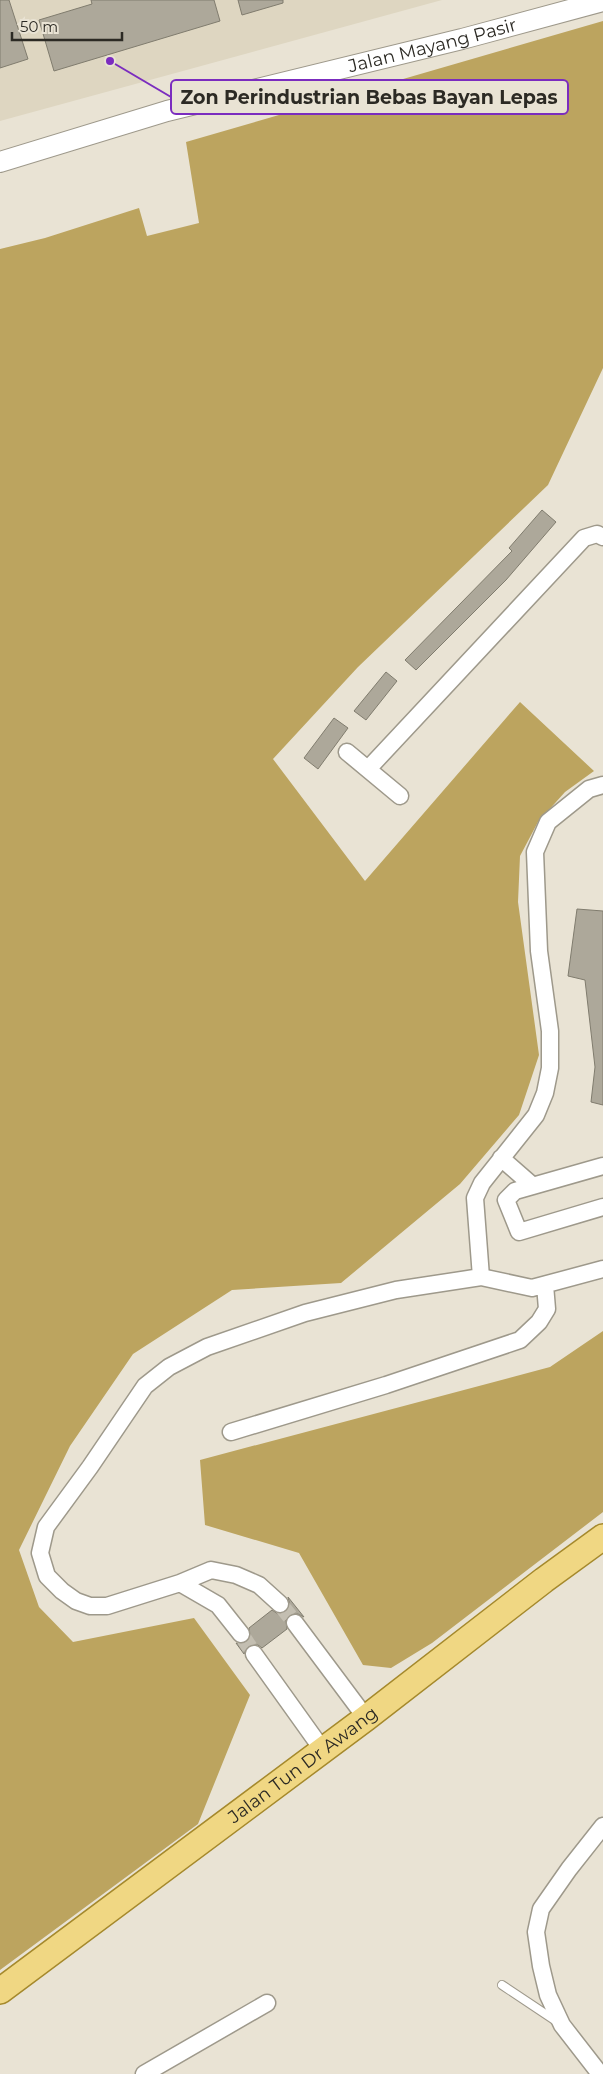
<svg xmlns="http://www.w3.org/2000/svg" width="603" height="2074" font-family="Montserrat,sans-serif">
  <rect width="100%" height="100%" fill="#e9e3d4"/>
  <!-- built -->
  <path fill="#ded6c1" d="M0,0H442L0,121Z"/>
  <!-- forest -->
  <path fill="#bca45f" d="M603,21V368L548,485L358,667L273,759L365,881L520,702L594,771L565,792L538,822L520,856L518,902L539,1055L519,1115L460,1184L341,1283L232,1290L133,1354L70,1446L19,1550L39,1607L73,1642L194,1618L250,1695L198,1824L0,1970V249L45,238L139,208L147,236L199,223L186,142Z
    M603,1331V1512L432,1643L391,1668L363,1665L299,1553L205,1525L200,1460L550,1367Z"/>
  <!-- building -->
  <path fill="#ada89a" stroke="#807c6e" d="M0,0H9L28,59L0,68Z
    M91,0H214L220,21L54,71L39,20L92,4Z
    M238,0H283V3L242,15Z
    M542,510L556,522L506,580L416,670L405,660L512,551L509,548Z
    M386,672L397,681L366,720L354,711Z
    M334,718L348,728L318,769L304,758Z
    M577,909L603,911V1105L591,1102L595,1067L585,980L568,976Z
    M288,1597L304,1617L298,1614L289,1615L286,1620L287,1629L262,1648L258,1645L249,1646L244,1654L236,1643L242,1644L248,1641L250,1637L249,1628L272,1610L278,1614L287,1611L290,1606Z"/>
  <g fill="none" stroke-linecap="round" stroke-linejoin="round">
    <!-- minor-tunnel -->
    <path stroke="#c3beb1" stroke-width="16" stroke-dasharray="16 8" stroke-linecap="butt" d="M280,1604L295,1623
      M241,1634L254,1654"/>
    <defs>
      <path id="service" d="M502,1985L556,2021"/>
      <path id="minor" d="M347,752L400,796
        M368,769L584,538L597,534L603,537
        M501,1158L533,1186
        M603,1166L515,1191L506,1200L519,1232L603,1207
        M481,1277L475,1198L482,1183L536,1115L545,1093L550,1068V1031L539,951L535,852L548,822L589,789L603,785
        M231,1432L386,1385L520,1340L539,1322L547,1309L545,1285
        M180,1583L218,1605L241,1634
        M280,1604L259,1585L236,1575L211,1570L180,1583L107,1606H90L76,1601L62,1591L47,1576L40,1553L46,1527L90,1467L145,1386L169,1367L207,1347L305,1313L396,1290L481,1277L532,1288L603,1269
        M295,1623L366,1718
        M254,1654L322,1749
        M144,2074L267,2003
        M600,2074L562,2025L548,1995L541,1966L536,1932L541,1909L569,1869L603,1826"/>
      <g id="tertiary">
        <path id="s1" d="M0,162L167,111L462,39L603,1"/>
      </g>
      <g id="primary">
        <path id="s2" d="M0,1991L366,1718L544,1580L603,1537"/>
      </g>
    </defs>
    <!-- service casing -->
    <use href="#service" stroke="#9e998b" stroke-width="10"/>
    <!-- minor casing -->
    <use href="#minor" stroke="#9e998b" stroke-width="19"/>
    <!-- tertiary casing -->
    <use href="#tertiary" stroke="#9e998b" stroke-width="22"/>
    <!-- primary casing -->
    <use href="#primary" stroke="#a5892c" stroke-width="28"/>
    <!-- service -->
    <use href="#service" stroke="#fff" stroke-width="8"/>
    <!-- minor -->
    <use href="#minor" stroke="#fff" stroke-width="16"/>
    <!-- tertiary -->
    <use href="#tertiary" stroke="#fff" stroke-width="20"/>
    <!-- primary -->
    <use href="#primary" stroke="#f0d783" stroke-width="25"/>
  </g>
  <g text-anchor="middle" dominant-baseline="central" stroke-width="4" stroke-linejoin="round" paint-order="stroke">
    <!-- street labels -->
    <g font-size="18" fill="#2c2a24" stroke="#e9e3d4">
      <text stroke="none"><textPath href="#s1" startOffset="448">Jalan Mayang Pasir</textPath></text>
      <text stroke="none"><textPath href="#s2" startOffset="378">Jalan Tun Dr Awang</textPath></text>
    </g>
  </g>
  <!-- callouts -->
  <path fill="none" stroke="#7b2cbf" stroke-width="2" d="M110 61L171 97"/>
  <circle fill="#7b2cbf" stroke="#e9e3d4" stroke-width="2" cx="110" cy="61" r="5"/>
  <rect fill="#e9e3d4" stroke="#7b2cbf" stroke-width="2" x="171" y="80" width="397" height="34" rx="5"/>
  <g font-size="19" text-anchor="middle" font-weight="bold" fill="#2c2a24">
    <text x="369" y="104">Zon Perindustrian Bebas Bayan Lepas</text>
  </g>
  <!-- scale -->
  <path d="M12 32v8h110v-8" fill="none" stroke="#2c2a24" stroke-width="2.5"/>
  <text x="20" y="32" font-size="15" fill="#2c2a24" stroke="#e9e3d4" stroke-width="4" paint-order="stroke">50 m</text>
</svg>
